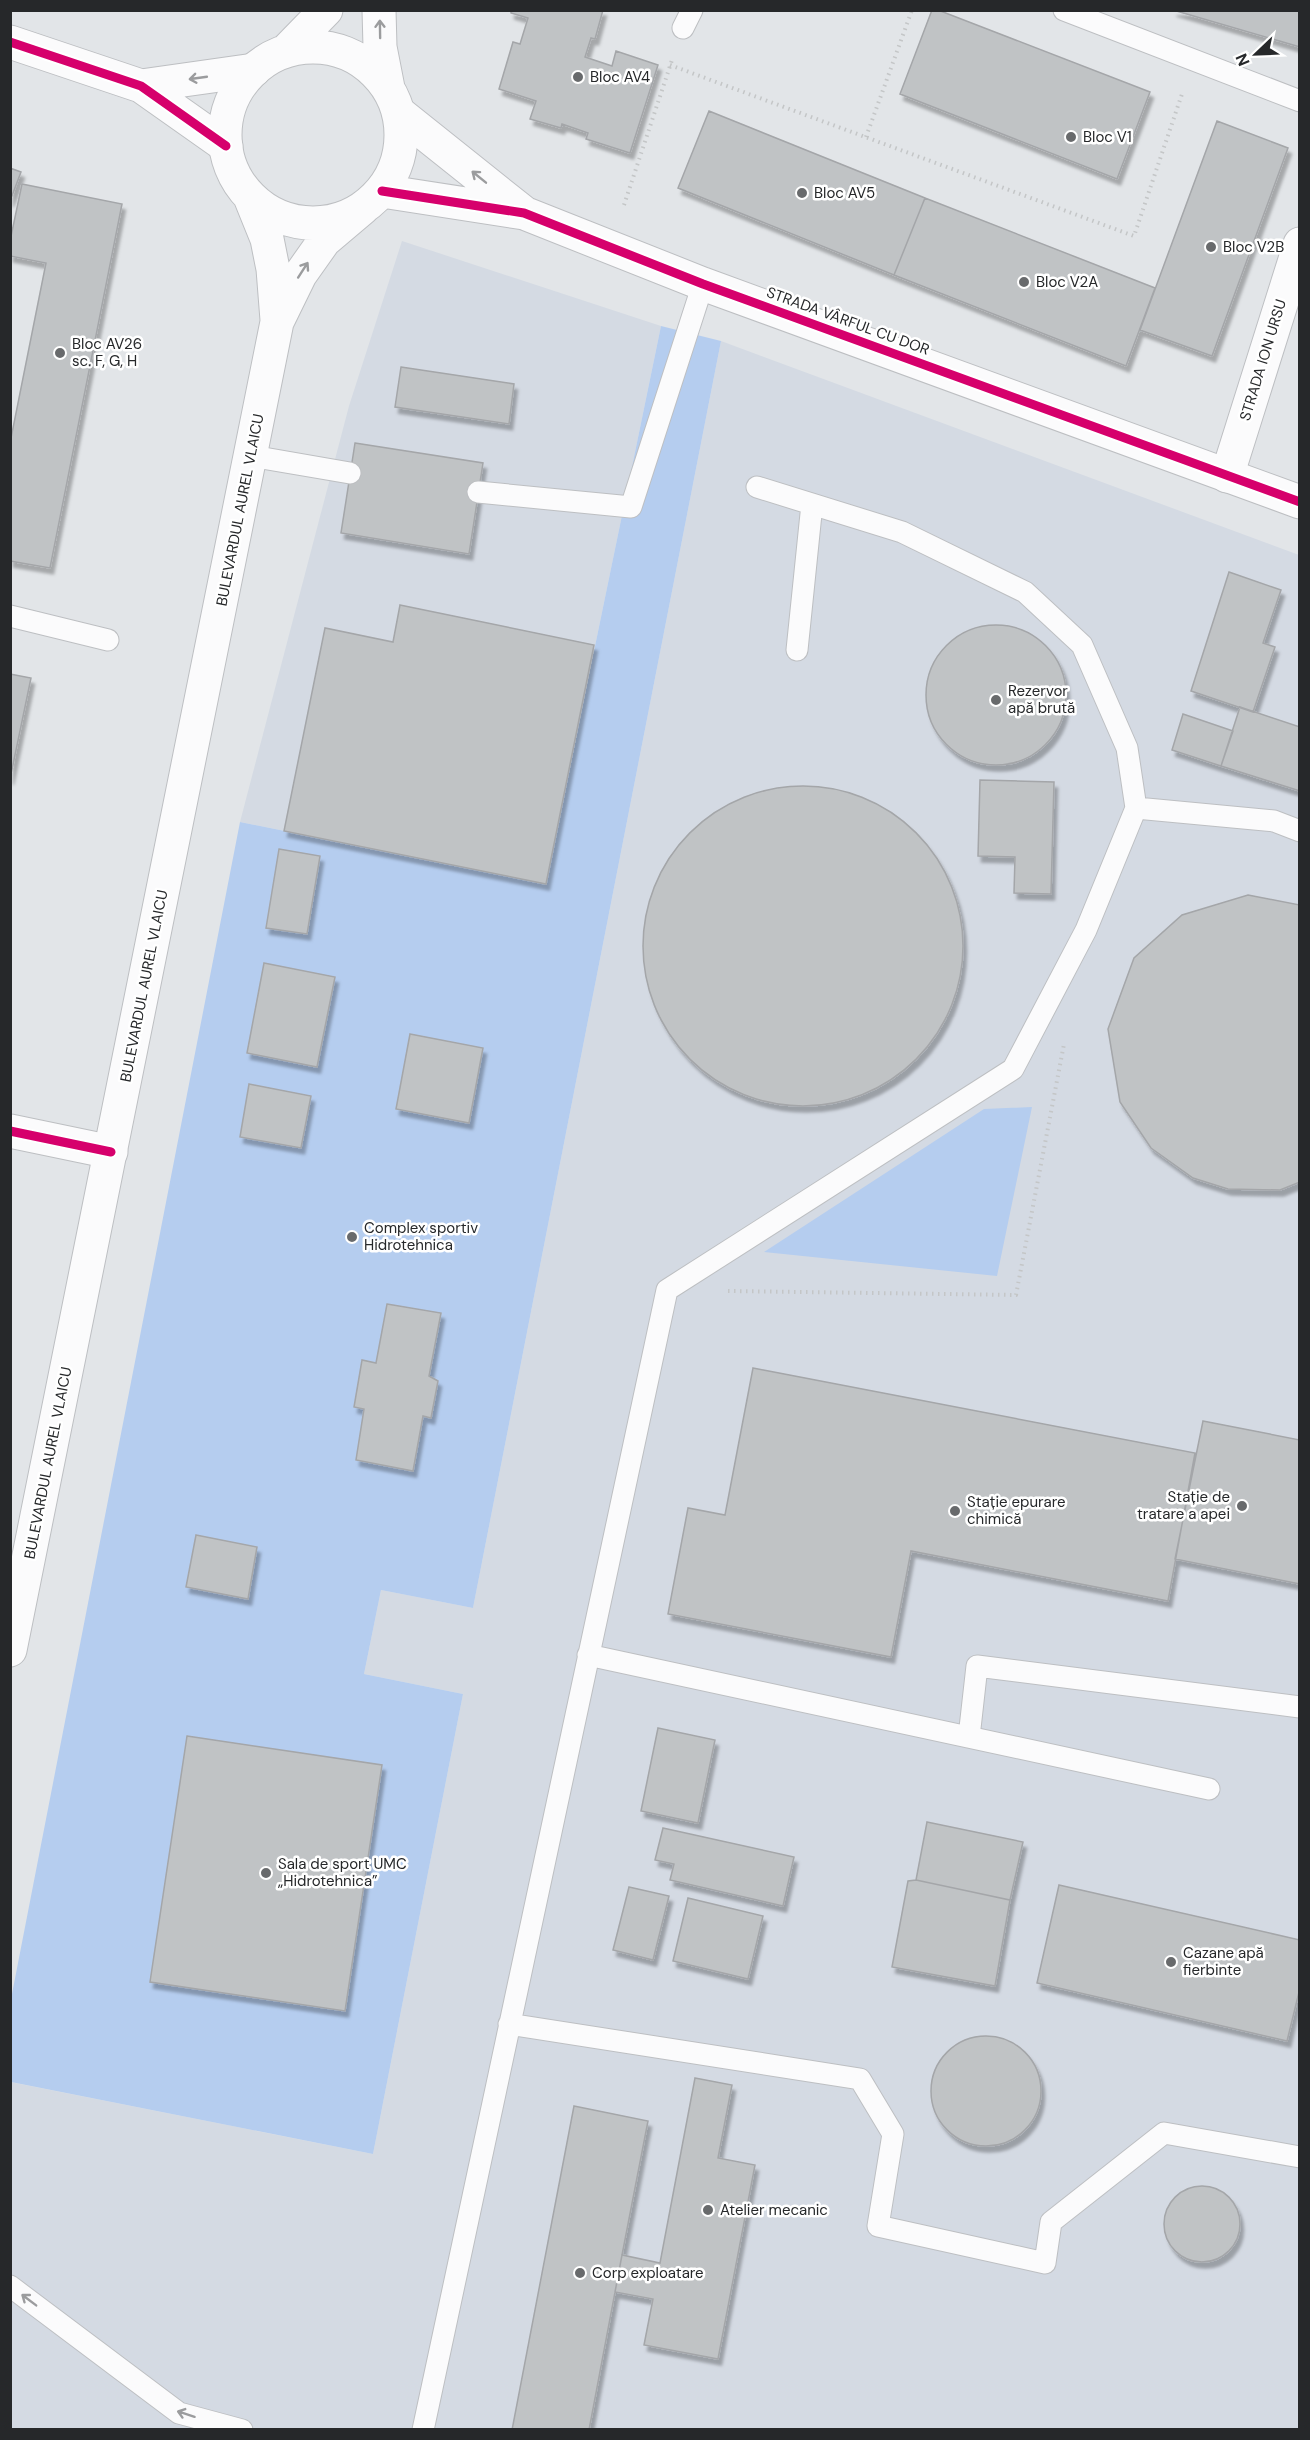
<svg xmlns="http://www.w3.org/2000/svg" width="1310" height="2440" font-family="'DM Sans',sans-serif">
  <defs>
    <filter id="shadow"><feDropShadow dx="3.5" dy="6" stdDeviation="1.5" flood-color="#0004"/></filter>
  </defs>
  <rect width="100%" height="100%" fill="#e2e5e8"/>
  <!-- built -->
  <path fill="#d4dae3" d="M402,241L661,326L546,884L240,822L349,406Z
    M721,341L1299,555V2429H11L10,2082L373,2154L463,1694L364,1674L381,1590L473,1608Z"/>
  <!-- green -->
  <path fill="#b5cdef" d="M661,326L721,341L473,1608L381,1590L364,1674L463,1694L373,2154L11,2082V1999L240,822L546,884Z
    M1032,1107L997,1276L764,1252L984,1109Z"/>
  <!-- building -->
  <path fill="#c0c3c5" stroke="#a4a6a9" stroke-width="1.5" filter="url(#shadow)" d="M511,10H603L595,39L591,38L585,57L612,66L616,51L658,65L630,153L586,139L588,133L562,124L561,128L530,119L536,101L499,89L513,42L520,44L528,18L511,13Z
    M932,10H938L1150,92L1117,179L900,94Z
    M1173,10H1300V47Z
    M709,111L925,198L894,275L678,188Z
    M1217,121L1288,148L1212,356L1140,330Z
    M10,168L21,172L10,201Z
    M22,184L122,204L50,568L10,561V443L46,263L10,256V241Z
    M925,198L1155,288L1126,366L894,275Z
    M401,367L514,384L509,424L395,407Z
    M355,443L483,463L469,554L341,533Z
    M1229,572L1281,590L1263,643L1275,647L1253,712L1191,691Z
    M400,605L594,645L546,884L284,831L325,628L393,642Z
    M926 695a70 70 0 1 1 140 0a70 70 0 1 1-140 0Z
    M10,674L31,678L10,779Z
    M1240,707L1300,727V791L1221,766Z
    M1183,714L1233,731L1221,766L1172,750Z
    M980,780L1054,782L1051,894L1014,893L1015,857L978,856Z
    M643 946a160 160 0 1 1 320 0a160 160 0 1 1-320 0Z
    M279,849L320,856L307,934L266,928Z
    M1248,895L1300,905V1182L1280,1190L1228,1189L1193,1178L1151,1148L1120,1102L1108,1029L1134,958L1182,915Z
    M264,963L335,977L317,1067L247,1053Z
    M410,1034L483,1048L469,1123L396,1109Z
    M249,1084L311,1096L301,1148L240,1137Z
    M387,1304L441,1313L429,1376L438,1381L431,1418L423,1416L413,1471L356,1460L364,1409L354,1407L362,1360L376,1363Z
    M753,1368L1195,1453L1168,1601L911,1551L891,1657L668,1614L688,1508L725,1515Z
    M1203,1421L1300,1440V1584L1175,1559Z
    M196,1535L257,1547L248,1599L186,1587Z
    M658,1728L715,1740L698,1823L641,1811Z
    M187,1736L382,1765L345,2011L150,1982Z
    M927,1822L1023,1842L1010,1900L916,1880Z
    M663,1828L794,1857L783,1906L670,1880L674,1864L655,1860Z
    M916,1880L1010,1900L995,1986L892,1967L908,1881Z
    M1059,1885L1300,1940V1988L1287,2041L1037,1983Z
    M629,1887L669,1896L653,1960L613,1950Z
    M688,1898L763,1916L748,1979L673,1961Z
    M931 2091a55 55 0 1 1 110 0a55 55 0 1 1-110 0Z
    M695,2078L732,2085L718,2158L755,2165L718,2359L644,2345L653,2299L615,2292L622,2255L660,2263Z
    M574,2106L648,2121L622,2255L589,2430H512Z
    M1164 2224a38 38 0 1 1 76 0a38 38 0 1 1-76 0Z"/>
  <g fill="none" stroke-linecap="round" stroke-linejoin="round">
    <defs>
      <path id="service" d="M1064,10L1300,101
        M683,28L692,10
        M251,456L350,473
        M757,487L902,532L1025,592L1082,645L1127,748L1136,808
        M478,492L631,507L703,284
        M10,616L108,640
        M797,650L812,504
        M588,1655L1209,1789
        M969,1737L977,1666L1300,1707
        M509,2024L860,2079L893,2134L878,2226L1045,2263L1051,2222L1164,2133L1300,2157
        M10,2286L179,2413L242,2430
        M423,2430L667,1290L1013,1069L1086,930L1136,808L1274,821L1300,831"/>
      <path id="minor" d="M10,42L141,86L226,146
        M141,86L254,70
        M1227,476L1300,244
        M10,1131L111,1152"/>
      <path id="tertiary" d="M399,113L523,212
        M382,191L524,213L703,284L1300,502"/>
      <path id="primary" d="M379,10L380,47L388,88
        M225 135a88 88 0 1 1 176 0a88 88 0 1 1-176 0Z
        M286,51L326,10
        M250,197L267,239L273,269L277,320
        M10,1650L277,322L300,275L324,241L363,208"/>
    </defs>
    <!-- service casing -->
    <use href="#service" stroke="#bdbfc2" stroke-width="23"/>
    <!-- minor casing -->
    <use href="#minor" stroke="#bdbfc2" stroke-width="35"/>
    <!-- tertiary casing -->
    <use href="#tertiary" stroke="#bdbfc2" stroke-width="35"/>
    <!-- primary casing -->
    <use href="#primary" stroke="#bdbfc2" stroke-width="35"/>
    <!-- path -->
    <path stroke="#c4c6c7" stroke-width="4" stroke-dasharray="1.5 4.5" stroke-linecap="butt" d="M670,65L1134,236L1183,91
      M866,137L912,10
      M624,205L673,57
      M728,1291L1016,1295L1064,1044"/>
    <!-- service -->
    <use href="#service" stroke="#fbfbfc" stroke-width="21"/>
    <!-- minor -->
    <use href="#minor" stroke="#fbfbfc" stroke-width="33"/>
    <!-- tertiary -->
    <use href="#tertiary" stroke="#fbfbfc" stroke-width="33"/>
    <!-- primary -->
    <use href="#primary" stroke="#fbfbfc" stroke-width="33"/>
    <defs>
      <path id="cycleway" d="M10,42L141,86L226,146
        M382,191L524,213L703,284L1300,502
        M10,1131L111,1152"/>
    </defs>
    <!-- cycleway casing -->
    <use href="#cycleway" stroke="#fff" stroke-width="13"/>
    <!-- cycleway -->
    <use href="#cycleway" stroke="#d6006c" stroke-width="9"/>
  </g>
  <!-- one-way arrows -->
  <defs><path id="oneway-shaft" d="M-6 0H5M1.5-3L5.5 0L1.5 3" fill="none" stroke-width="1.6" stroke-linecap="round" stroke-linejoin="round" transform="scale(1.5)"/></defs>
  <g stroke="#9b9c9e">
    <use href="#oneway-shaft" transform="translate(380 29) rotate(-91)"/>
    <use href="#oneway-shaft" transform="translate(198 78) rotate(172)"/>
    <use href="#oneway-shaft" transform="translate(479 177) rotate(-141)"/>
    <use href="#oneway-shaft" transform="translate(303 270) rotate(-57)"/>
    <use href="#oneway-shaft" transform="translate(29 2300) rotate(-143)"/>
    <use href="#oneway-shaft" transform="translate(186 2414) rotate(-162)"/>
  </g>
  <!-- markers -->
  <g fill="#686a6c" stroke="#fff" stroke-width="2">
    <circle cx="578" cy="77" r="6"/>
    <circle cx="1071" cy="137" r="6"/>
    <circle cx="802" cy="193" r="6"/>
    <circle cx="1211" cy="247" r="6"/>
    <circle cx="1024" cy="282" r="6"/>
    <circle cx="60" cy="353" r="6"/>
    <circle cx="996" cy="700" r="6"/>
    <circle cx="352" cy="1237" r="6"/>
    <circle cx="1242" cy="1506" r="6"/>
    <circle cx="955" cy="1511" r="6"/>
    <circle cx="266" cy="1873" r="6"/>
    <circle cx="1171" cy="1962" r="6"/>
    <circle cx="708" cy="2210" r="6"/>
    <circle cx="580" cy="2273" r="6"/>
  </g>
  <g text-anchor="middle" dominant-baseline="central" stroke-width="5" stroke-linejoin="round" paint-order="stroke">
    <!-- poi labels -->
    <g font-size="15" fill="#26282a" stroke="#fff" text-anchor="start">
      <text x="590" y="77">Bloc AV4</text>
      <text x="1083" y="137">Bloc V1</text>
      <text x="814" y="193">Bloc AV5</text>
      <text x="1223" y="247">Bloc V2B</text>
      <text x="1036" y="282">Bloc V2A</text>
      <text x="72" y="344">Bloc AV26<tspan x="72" dy="17">sc. F, G, H</tspan></text>
      <text x="1008" y="691">Rezervor<tspan x="1008" dy="17">apă brută</tspan></text>
      <text x="364" y="1228">Complex sportiv<tspan x="364" dy="17">Hidrotehnica</tspan></text>
      <text x="1230" y="1497" text-anchor="end">Stație de<tspan x="1230" dy="17">tratare a apei</tspan></text>
      <text x="967" y="1502">Stație epurare<tspan x="967" dy="17">chimică</tspan></text>
      <text x="278" y="1864">Sala de sport UMC<tspan x="278" dy="17">„Hidrotehnica”</tspan></text>
      <text x="1183" y="1953">Cazane apă<tspan x="1183" dy="17">fierbinte</tspan></text>
      <text x="720" y="2210">Atelier mecanic</text>
      <text x="592" y="2273">Corp exploatare</text>
    </g>
    <!-- street labels -->
    <g font-size="15" fill="#26282a" stroke="#fff">
      <text transform="translate(848 321) rotate(20)">STRADA VÂRFUL CU DOR</text>
      <text transform="translate(1263 360) rotate(-73)">STRADA ION URSU</text>
      <text transform="translate(240 510) rotate(-79)">BULEVARDUL AUREL VLAICU</text>
      <text transform="translate(144 986) rotate(-79)">BULEVARDUL AUREL VLAICU</text>
      <text transform="translate(48 1463) rotate(-79)">BULEVARDUL AUREL VLAICU</text>
    </g>
  </g>
  <!-- border -->
  <rect width="1310" height="2440" fill="none" stroke="#26282a" stroke-width="24"/>
  <!-- north arrow -->
  <g transform="translate(1256 54) rotate(247)" stroke="#ffffff" stroke-width="4.5" paint-order="stroke">
  <path d="M0-4.5L10 22L0 15L-10 22Z" fill="#26282a"/>
  <text y="-9" font-size="16" font-weight="bold" text-anchor="middle" fill="#26282a">N</text>
  </g>
</svg>
